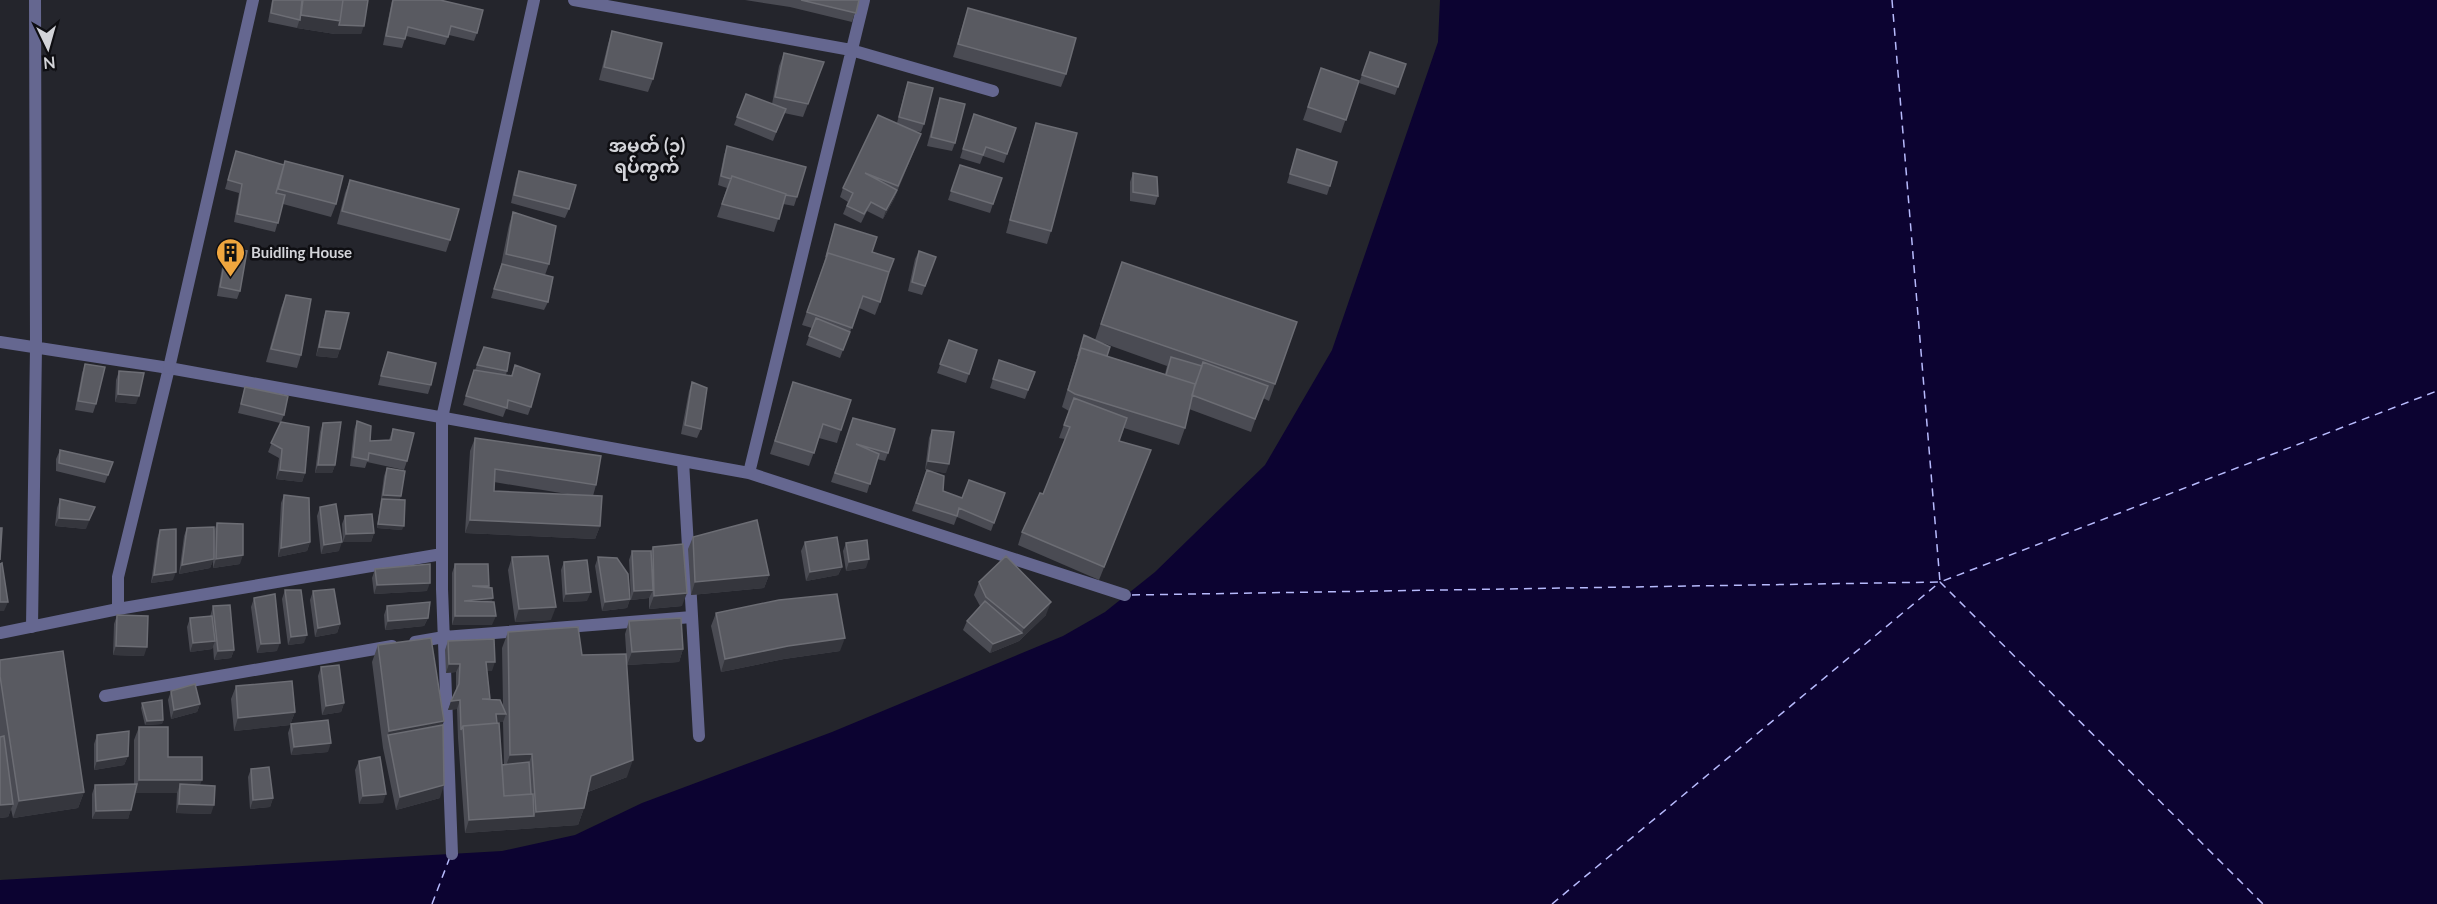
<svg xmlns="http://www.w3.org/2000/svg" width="2437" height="904" font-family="Lato,'Noto Sans Myanmar',sans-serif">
  <rect width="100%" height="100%" fill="#24252c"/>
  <!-- water -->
  <path fill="#0c0331" d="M1440,0H2437V904H0V880L502,851L575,835L642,803L832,732L1063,636L1105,612L1155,572L1265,465L1332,350L1438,42Z"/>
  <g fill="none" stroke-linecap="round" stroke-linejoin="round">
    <!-- ferry -->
    <path stroke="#b7bafc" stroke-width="1.5" stroke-dasharray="8 6" stroke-linecap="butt" d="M1892,0L1940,582
      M1132,595L1940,582L2437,391
      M432,904L450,857
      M1552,904L1940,582L2263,904"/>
    <!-- minor -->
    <path stroke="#656790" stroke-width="12" d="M574,0L851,50L993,91
      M0,342L169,368L749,473L1125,595
      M683,461L699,736
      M749,473L864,0
      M118,609V577L169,368
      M32,627L36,347L35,0
      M0,633L118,609L442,554
      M415,642L444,637L692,617
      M105,696L392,646
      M452,854L442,589V418L534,0"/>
    <!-- tertiary -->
    <path stroke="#656790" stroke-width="12" d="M169,368L253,0"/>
  </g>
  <!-- wall -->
  <path fill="#4a4b53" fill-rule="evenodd" d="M272,0H368L361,34H335L297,28L268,22Z
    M392,0H440L477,33L474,41L449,35L445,45L406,36L402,48L383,45Z
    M745,0H859L852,22L790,7Z
    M968,8L1066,74L1061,87L953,57Z
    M612,31L653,79L648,92L599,80L608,44Z
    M1370,52L1406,64L1395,95L1359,83Z
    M784,53L824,62L803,117L784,113L773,141L734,125L746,94L772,104L779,66Z
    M1321,68L1359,81L1341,133L1303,120Z
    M908,82L924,124L921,132L915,131L921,134L894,199L883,219L867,211L861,223L843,214L848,202L840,197L843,188L897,123L905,91Z
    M940,98L955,143L952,151L927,146L937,107Z
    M974,114L1016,128L1004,163L983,156L980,164L960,158Z
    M1036,123L1051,231L1047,244L1006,233L1032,136Z
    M727,146L797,197L794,206L783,204L774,232L717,217L727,188L718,185L724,155Z
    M1297,149L1330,186L1327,195L1287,183Z
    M236,151L336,204L331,217L283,204L275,232L234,222L239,193L225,189Z
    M960,165L993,204L990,213L948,200Z
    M519,171L569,209L565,218L511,203L516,179Z
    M1133,173L1158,196L1155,205L1130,201V182Z
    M350,180L450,240L446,252L337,224L345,193Z
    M513,212L549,264L545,275L548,302L544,310L491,298L501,265L509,225Z
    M835,224L872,252L880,302L875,315L859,308L840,358L806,345L812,328L802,325L823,266Z
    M227,248L240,291L237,299L217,296L224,256Z
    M919,251L936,257L922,295L908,291L915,259Z
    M1122,262L1297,322L1269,401L1263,398L1251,432L1189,409L1185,428L1179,445L1124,428L1119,441L1146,463L1099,580L1018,545L1022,532L1043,494L1065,439L1059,438L1069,411L1062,407L1084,335L1095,340ZM1103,343L1167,366L1165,374L1107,356Z
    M286,295L301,355L297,368L266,362L281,308Z
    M326,311L340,349L337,358L316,356L323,320Z
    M949,340L977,350L966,383L937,373Z
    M484,347L507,371L506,375L511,376L515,365L531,407L528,415L506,409L503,417L463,405L474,370H475Z
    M999,360L1035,372L1025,399L990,388Z
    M385,361L431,385L428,394L378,385Z
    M85,364L96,404L93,413L75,410L82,373Z
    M119,371L136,404L115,402L116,380Z
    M692,382L701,429L697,438L681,434L689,391Z
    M793,382L841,430L837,443L819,438L809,466L770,454Z
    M245,387L284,415L281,422L305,473L302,482L276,479L279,458L268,452L280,423L238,413Z
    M853,418L888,453L885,461L877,459L867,493L831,482Z
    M357,421L370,441L389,440L393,429L407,461L404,470L367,462L365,468L350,466L354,430Z
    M323,423L335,465L332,473H315L320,432Z
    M932,430L946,473L928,470L943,491L962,498L1005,493L991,531L957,517L954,525L912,511L927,470H925L929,438Z
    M475,438L596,485L593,496L600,526L595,539L465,533L470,451ZM494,482L573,495L494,491Z
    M60,450L113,462L105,483L56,471V459Z
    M387,468L401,496L399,500L402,530L377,528L384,476Z
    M284,495L310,542L307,551L278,557L281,503Z
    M60,499L86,529L55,526L57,508Z
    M320,507L339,551L321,554L317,516Z
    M345,516L374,533L371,542H343L342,524Z
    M217,523L240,564L213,568V560L210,568L179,574L184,536L187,528L214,531Z
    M160,530L173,580L151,583L157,539Z
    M693,537L769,575L764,588L691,595L688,549Z
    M805,542L842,567L838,575L806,581L801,551Z
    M846,543L866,568L846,571L843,551Z
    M653,547L682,606L649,609V598L631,600L629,560L632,551H651Z
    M512,557L551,620L515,622L508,570Z
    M598,557L630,599L627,608L602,611L595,566Z
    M564,562L587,601L563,602L561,570Z
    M455,564L489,586V587L492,625H452V573Z
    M375,569L427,591L374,594L372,578Z
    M979,582L1046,615L1019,641L990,653L963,630L967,621L980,606L974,595Z
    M285,590L304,643L288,645L282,599Z
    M313,591L340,624L337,633L315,637L310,600Z
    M254,598L277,651L257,653L251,607Z
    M213,606L234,650L231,658L214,660L213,646L212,649L190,652L187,627L190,618L210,617Z
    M387,606L428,618L424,626L385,630L384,615Z
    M716,613L840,651L784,659L721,672L711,626Z
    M117,615L144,656L113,655L114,624Z
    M629,621L683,649L679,662L627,665L625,634Z
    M508,632L582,655L627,777L588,792L584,808L578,825L465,833L458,738L457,709L448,710L456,691V672L446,673L445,650L448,641L492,671H487L490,699L503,705L502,648ZM497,722H503L504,764L501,765Z
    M378,645L440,798L396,810L383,748L372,662Z
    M0,660L84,792L78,808L13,818L11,809L8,817L0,818Z
    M321,667L344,703L341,712L322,715L318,676Z
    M236,686L295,712L290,725L234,731L231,699Z
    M171,691L200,704L197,712L171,719L168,700Z
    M142,703L163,720L162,724L145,725L141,708Z
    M291,724L328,752L291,755L288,733Z
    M139,727L168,757L200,785L211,814L176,813L177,793H135L128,819H92V794L95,785L134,784V740Z
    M97,735L128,756L124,765L94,770V744Z
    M359,761L383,803L359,804L355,770Z
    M251,769L273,798L270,807L250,809L248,777Z"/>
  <!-- shaded-wall -->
  <path fill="#35363d" d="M301,15L340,21L364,26L361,34H335L297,28Z
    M921,134L894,199L883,219L886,210L896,193Z
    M319,347L340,349L337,358L316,356Z
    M118,394L139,396L136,404L115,402Z
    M928,461L949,464L946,473L925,470Z
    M318,465H335L332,473H315Z
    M280,470L305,473L302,482L276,479Z
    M383,495L401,496L397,504L382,499Z
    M95,507L86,529L55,526L59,518Z
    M470,520L600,526L595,539L465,533Z
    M378,524L404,526L402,530L377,528Z
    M374,533L371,542H343L346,534Z
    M310,542L307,551L278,557L281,548Z
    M342,542L339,551L321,554L324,545Z
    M243,555L240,564L213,568L216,559Z
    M214,559L210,568L179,574L182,565Z
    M869,559L866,568L846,571L849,562Z
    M842,567L838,575L806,581L810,572Z
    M176,572L173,580L151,583L154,575Z
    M769,575L764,588L691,595L695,582Z
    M430,583L427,591L374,594L377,585Z
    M653,590L649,598L631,600L634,591Z
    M591,592L587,601L563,602L566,594Z
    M687,593L682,606L649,609L654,596Z
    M493,598L490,607L464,601Z
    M630,599L627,608L602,611L605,602Z
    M0,602H8L4,611H0Z
    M1051,602L1046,615L1019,641L1024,628Z
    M556,607L551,620L515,622L519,609Z
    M455,616H496L492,625H452Z
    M428,618L424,626L385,630L388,621Z
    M340,624L337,633L315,637L318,628Z
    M1022,633L1019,641L990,653L993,644Z
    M307,635L304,643L288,645L291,637Z
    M845,638L840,651L784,659L721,672L725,659L788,646Z
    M215,641L212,649L190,652L193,643Z
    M280,643L277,651L257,653L261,644Z
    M116,646L147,647L144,656L113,655Z
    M683,649L679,662L627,665L632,652Z
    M234,650L231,658L214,660L218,651Z
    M486,662H495L492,671H483Z
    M449,664H460L456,672L446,673Z
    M460,700L457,709L448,710L451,701Z
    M344,703L341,712L322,715L326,706Z
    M200,704L197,712L171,719L174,710Z
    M295,712L290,725L234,731L238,718Z
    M496,714H506L503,722H493Z
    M163,720L162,724L145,725L147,721Z
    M444,721L438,738L388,735L389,731Z
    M331,743L328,752L291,755L294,747Z
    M532,754L526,771H504L510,755Z
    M128,756L124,765L94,770L97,761Z
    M633,760L627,777L585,793L591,776Z
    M139,780H202L197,793L180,784L177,793H134Z
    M444,785L440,798L396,810L400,797Z
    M84,792L78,808L13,818L19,801Z
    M386,794L383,803L359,804L363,796Z
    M273,798L270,807L250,809L253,800Z
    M13,804L8,817L0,818V805Z
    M179,804L214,805L211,814L176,813Z
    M584,808L578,825L465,833L469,820L534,816L536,812Z
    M131,810L128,819H92L96,811Z"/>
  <!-- building -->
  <path fill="#595a61" stroke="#6c6d74" stroke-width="1.5" d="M273,0H302L300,20L271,13Z
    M303,0H343L340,21L301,15Z
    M343,0H368L364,26L339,25L340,21Z
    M393,0H440L483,10L477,33L451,26L448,37L408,27L405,39L386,36Z
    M801,0H859L856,13Z
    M968,8L1076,38L1066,74L958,44Z
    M612,31L662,43L653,79L604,67Z
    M1370,52L1406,64L1398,87L1362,75Z
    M784,53L824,62L808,104L775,97Z
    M1321,68L1359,81L1346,120L1308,107Z
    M908,82L933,88L924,124L899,117Z
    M746,94L786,109L776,132L737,117Z
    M940,98L965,104L955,143L931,137Z
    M974,114L1016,128L1007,154L986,147L983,155L963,149Z
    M878,115L921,134L898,186L865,173L897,190L886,210L871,202L864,214L847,206L853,193L843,188Z
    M1036,123L1077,133L1051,231L1010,220Z
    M727,146L806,167L797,197L786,195V194L732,176L731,179L721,176Z
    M1297,149L1337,162L1330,186L1290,174Z
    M236,151L284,165L276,193L285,195L278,223L237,214L242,184L228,180Z
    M285,161L343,176L336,204L278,189Z
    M960,165L1002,178L993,204L951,191Z
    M519,171L576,185L569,209L514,195Z
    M1133,173L1157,177L1158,196L1133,192Z
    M732,176L786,194L779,219L722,204Z
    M350,180L459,209L450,240L342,211Z
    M513,212L556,226L549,264L506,254Z
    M835,224L877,237L872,252L894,259L889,272L828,253L826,257Z
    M227,248L247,251L240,291L220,287Z
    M919,251L936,257L925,286L912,282Z
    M828,253L889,272L880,302L863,296L852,328L807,312Z
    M1122,262L1297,322L1275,384L1101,324Z
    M502,264L553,277L548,302L494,289Z
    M286,295L311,299L301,355L271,349Z
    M326,311L349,313L340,349L319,347Z
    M816,318L850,332L843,350L809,336Z
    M1084,335L1110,347L1107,356L1081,348L1078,356Z
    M949,340L977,350L969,374L940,364Z
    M484,347L510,353L507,371L477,365Z
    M1081,348L1195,384L1185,428L1075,394L1068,390Z
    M388,352L436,363L431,385L381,376Z
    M1171,357L1202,366L1195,385V384L1166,375Z
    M999,360L1035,372L1028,390L993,379Z
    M1203,362L1268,386L1255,419L1192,395Z
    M85,364L105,367L96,404L78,401Z
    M515,365L540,374L531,407L508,400L507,408L466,396L474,370L512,376Z
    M119,371L144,373L139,396L118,394Z
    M692,382L707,388L701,429L685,425Z
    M793,382L851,400L841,430L823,424L814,453L775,441Z
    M245,387L288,396L284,415L241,404Z
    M1074,398L1127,418L1119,441L1151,450L1104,567L1022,532L1040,493L1043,494L1070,427L1064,425Z
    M853,418L895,429L888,453L856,444L879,454L870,484L835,473Z
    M357,421L371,426L370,441L391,440L393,429L414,433L407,461L369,453L368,460L353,457Z
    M281,422L309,427L305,473L280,470L282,449L271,443Z
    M341,422L335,465H318L323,423Z
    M932,430L954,432L949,464L928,461Z
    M475,438L601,456L596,485L495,469L494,491L602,496L600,526L470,520Z
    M60,450L113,462L108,475L59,463Z
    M387,468L405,471L401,496L383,495Z
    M927,470L944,476L943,491L962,498L969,480L1005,493L994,523L959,508L957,516L916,503Z
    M284,495L309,498L310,542L281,548Z
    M60,499L95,507L89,520L59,518Z
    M382,499L405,500L404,526L378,524Z
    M336,504L342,542L324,545L320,507Z
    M372,514L374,533L346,534L345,516Z
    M757,520L769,575L695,582L693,537Z
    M217,523L243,524V555L216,559Z
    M214,527V559L182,565L187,528Z
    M0,528H2L0,560Z
    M176,529V572L154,575L160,530Z
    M837,537L842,567L810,572L805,542Z
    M867,540L869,559L849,562L846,543Z
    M683,544L687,593L654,596L653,547Z
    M632,551H651L653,590L634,591Z
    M548,556L556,607L519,609L512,557Z
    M1006,556L1051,602L1024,628L986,597L979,582Z
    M598,557L617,558L628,574L630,599L605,602Z
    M587,560L591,592L566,594L564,562Z
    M2,563L8,602H0V564Z
    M430,564V583L377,585L375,569Z
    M455,564H488L489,586H472L492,588L493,598L464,601L494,602L496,616H455Z
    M334,589L340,624L318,628L313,591Z
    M285,590H301L307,635L291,637Z
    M275,594L280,643L261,644L254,598Z
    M837,594L845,638L788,646L725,659L716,613L779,600Z
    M985,601L1022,633L993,644L967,621Z
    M430,602L428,618L388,621L387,606Z
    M230,605L234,650L218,651L213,606Z
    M117,615L148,616L147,647L116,646Z
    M212,616L215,641L193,643L190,618Z
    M681,618L683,649L632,652L629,621Z
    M578,627L582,655L626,654L633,760L591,776L584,808L536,812L532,754L510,755L508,632Z
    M431,638L444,721L389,731L378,645Z
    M494,639L495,662H486L490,699H482L500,700L506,714H496L497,723L463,726L461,730L460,700L451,701L459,684L460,664H449L448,641Z
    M63,651L84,792L19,801L0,676V660Z
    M339,665L344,703L326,706L321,667Z
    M292,681L295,712L238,718L236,686Z
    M195,684L200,704L174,710L171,691Z
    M162,700L163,720L147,721L142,703Z
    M328,720L331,743L294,747L291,724Z
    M499,723L504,796L533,794L534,816L469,820L463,726Z
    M443,725L444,785L400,797L388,735Z
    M139,727H168V757H202V780H139Z
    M129,731L128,756L97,761V735Z
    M4,736L13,804L0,805V737Z
    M380,757L386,794L363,796L359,761Z
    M529,762L531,794L504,796L502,765Z
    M269,767L273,798L253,800L251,769Z
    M137,784L131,810L96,811L95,785Z
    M180,784L215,786L214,805L179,804Z"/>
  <!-- icons -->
  <defs>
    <symbol id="building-pin" viewBox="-11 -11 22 30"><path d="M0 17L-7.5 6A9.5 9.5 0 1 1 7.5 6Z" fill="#f0a63e" stroke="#0e0e12"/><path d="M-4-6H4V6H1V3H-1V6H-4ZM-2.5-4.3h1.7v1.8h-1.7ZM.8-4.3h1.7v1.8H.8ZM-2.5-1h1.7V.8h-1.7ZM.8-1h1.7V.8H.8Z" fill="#111"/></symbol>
  </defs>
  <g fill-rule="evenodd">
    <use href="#building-pin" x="214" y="236" width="33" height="45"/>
  </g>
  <g text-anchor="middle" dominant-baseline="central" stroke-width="5" stroke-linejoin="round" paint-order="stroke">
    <!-- poi labels -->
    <g font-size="15" font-weight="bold" fill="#d3d4d9" stroke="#0e0e12" text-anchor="start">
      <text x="251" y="252">Buidling House</text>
    </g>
    <!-- quarter labels -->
    <g font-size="18" font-weight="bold" fill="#d3d4d9" stroke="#0e0e12">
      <text x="647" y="145">အမှတ် (၁)<tspan x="647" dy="21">ရပ်ကွက်</tspan></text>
    </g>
  </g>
  <!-- north arrow -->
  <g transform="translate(48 48) rotate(175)" stroke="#0e0e12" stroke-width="4.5" paint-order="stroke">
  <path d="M0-4.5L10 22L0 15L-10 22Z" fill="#d3d4d9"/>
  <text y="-9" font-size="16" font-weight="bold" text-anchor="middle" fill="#d3d4d9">N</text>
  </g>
</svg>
